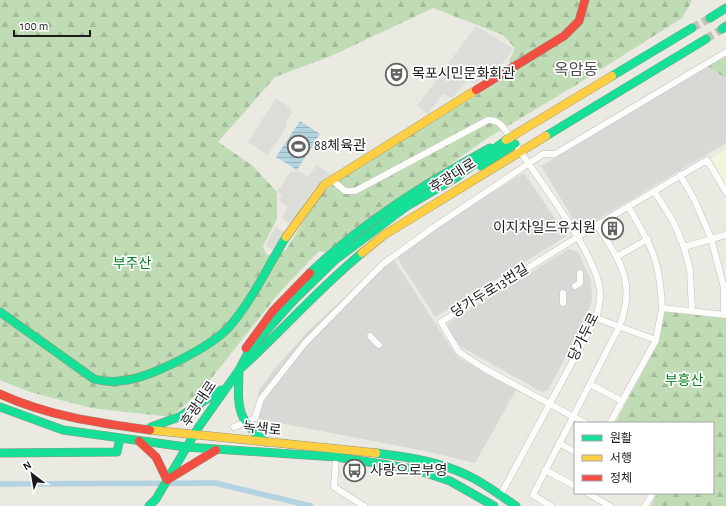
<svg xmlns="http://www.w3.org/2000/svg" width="726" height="506" font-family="'Alegreya Sans','Noto Sans KR',sans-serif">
  <defs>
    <pattern id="forest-firs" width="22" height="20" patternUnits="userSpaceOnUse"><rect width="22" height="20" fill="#c0dcb5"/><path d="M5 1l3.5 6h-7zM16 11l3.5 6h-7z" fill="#a4bc9b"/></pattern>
    <pattern id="water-rules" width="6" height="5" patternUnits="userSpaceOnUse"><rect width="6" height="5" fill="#b3d3e1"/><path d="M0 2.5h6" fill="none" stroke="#99b5c0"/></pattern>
  </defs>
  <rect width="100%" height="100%" fill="#eae9e2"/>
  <!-- residential -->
  <path fill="#d9d8d4" d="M707,67L726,78V143L583,228L578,227L541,166Z
    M524,173L567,236L435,317L394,253Z
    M569,249L578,252L591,280L592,300L586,320L548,390L542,392L458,345L447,329L448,323Z
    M391,255L457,357L516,390L475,463L425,451L259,419L255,410L259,390L277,366L309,330Z"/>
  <!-- education -->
  <path fill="#f3f5dc" d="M726,149V184L711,159Z"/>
  <!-- forest -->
  <path fill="url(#forest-firs)" fill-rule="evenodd" d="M0,0H691L692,1L682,18L581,82L489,137L326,252L319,251L278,294L203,389L171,417L91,408L30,392L0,380ZM433,8L503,35L515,48L509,62L516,72L348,173L319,196L286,250L267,255L263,246L277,219V192L252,165L218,142L275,77L331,56Z
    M726,50V78L707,67Z
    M664,311L726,317V506H651L657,493H713V423H615L659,342Z"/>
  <!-- parking -->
  <path fill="#dcdcd9" d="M476,26L514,49L494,74L489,71L475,84L468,80L452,98L443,94L428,114L417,106Z
    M276,98L285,104L293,112L286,122L287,125L268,155L248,142Z
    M316,165L331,175L314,189L291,224L281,218L288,207L279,200L282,195L277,192L291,171L294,173L296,169L308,177Z
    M276,227L286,234L275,251L265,245Z"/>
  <!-- water -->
  <path fill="url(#water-rules)" d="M300,121L320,134L297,170L276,157Z"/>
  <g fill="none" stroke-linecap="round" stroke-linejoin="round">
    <!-- canal -->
    <path stroke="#b3d3e1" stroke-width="5.5" d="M0,484L215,483L311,506"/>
    <!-- secondary-tunnel -->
    <path stroke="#c1c0ba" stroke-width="8" stroke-dasharray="8 4" stroke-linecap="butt" d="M692,28L710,18
      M706,39L722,29"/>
    <defs>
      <path id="street" d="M680,175L694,199L711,238L724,288V315
        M332,180L345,191H355L488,120C500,119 505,130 511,139
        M654,191L673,221L684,247L726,235
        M628,206C652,247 660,260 662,308
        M684,247L690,270L692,311
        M618,256L648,239
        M575,286L580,283V273
        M563,293V303
        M596,318L656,340L610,423
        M370,336L379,345
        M656,340L662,308L726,315
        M590,384L622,401
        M585,423L485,369L459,352L441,322L597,225
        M234,427L255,418L261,399L305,343L383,264L434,227L543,154H555L726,52
        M559,443L575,452
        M336,457L334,487L364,506
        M545,470L575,486
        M587,493L610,506
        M500,496L596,318C598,310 601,300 600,291C597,255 539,180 518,148
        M551,506L533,495L619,327C637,283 620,261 597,225L707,160L726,192
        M645,506L653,493"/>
      <path id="fast" d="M710,18L726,8
        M722,29L726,26
        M612,76L692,28
        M546,136L706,39
        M481,166L515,144
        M362,253C318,289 281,332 239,370L250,349L294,300L335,260L407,206L457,177L510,137
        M310,273C363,222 426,183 490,148
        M0,312L94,379C105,382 116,382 127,380C153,376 211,347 229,327C252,301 268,266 286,237
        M239,370C238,407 235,418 266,442
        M0,407L63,430L186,447L336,457L414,469L450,481L494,506
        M151,427L179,417L221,390
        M0,453L117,452L120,438
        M376,453C408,457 441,462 469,476C486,484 501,496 516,506
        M149,506L156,499L198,428L239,370"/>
      <path id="slow" d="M506,140L612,76
        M286,237L324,185L476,90
        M362,253L384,235L546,136
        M150,430L376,453"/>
      <path id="jam" d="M476,90L564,36L579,21L585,0
        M246,348L273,311L310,273
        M0,394C48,416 98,423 150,430
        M139,441L156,457L167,480L216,450"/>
    </defs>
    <!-- street casing -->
    <use href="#street" stroke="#c2c2bf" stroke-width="7"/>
    <!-- fast casing -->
    <use href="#fast" stroke="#90947b" stroke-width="9"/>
    <!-- slow casing -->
    <use href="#slow" stroke="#90947b" stroke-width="9"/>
    <!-- jam casing -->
    <use href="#jam" stroke="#90947b" stroke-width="9"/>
    <!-- street -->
    <use href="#street" stroke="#fcfcfb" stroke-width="6"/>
    <!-- fast -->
    <use href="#fast" stroke="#16e098" stroke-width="8"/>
    <!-- slow -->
    <use href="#slow" stroke="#ffcf43" stroke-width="8"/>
    <!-- jam -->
    <use href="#jam" stroke="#f24e42" stroke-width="8"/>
  </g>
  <!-- icons -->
  <defs>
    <symbol id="theatre-ring" viewBox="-11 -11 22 22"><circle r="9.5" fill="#fff" stroke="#636361" stroke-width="1.5"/><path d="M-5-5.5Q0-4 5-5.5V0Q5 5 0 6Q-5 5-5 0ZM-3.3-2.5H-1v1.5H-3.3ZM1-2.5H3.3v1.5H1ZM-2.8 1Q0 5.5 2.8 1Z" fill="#636361"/></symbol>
    <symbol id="stadium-ring" viewBox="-11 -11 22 22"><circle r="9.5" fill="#fff" stroke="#636361" stroke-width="1.5"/><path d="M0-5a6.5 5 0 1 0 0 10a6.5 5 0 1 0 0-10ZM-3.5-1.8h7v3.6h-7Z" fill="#636361"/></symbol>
    <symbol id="building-ring" viewBox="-11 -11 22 22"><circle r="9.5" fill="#fff" stroke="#636361" stroke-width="1.5"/><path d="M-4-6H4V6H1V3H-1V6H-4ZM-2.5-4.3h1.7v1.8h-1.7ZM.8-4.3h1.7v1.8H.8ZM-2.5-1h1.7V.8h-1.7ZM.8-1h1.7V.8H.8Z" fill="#636361"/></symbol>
    <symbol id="bus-ring" viewBox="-11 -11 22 22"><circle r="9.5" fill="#fff" stroke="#636361" stroke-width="1.5"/><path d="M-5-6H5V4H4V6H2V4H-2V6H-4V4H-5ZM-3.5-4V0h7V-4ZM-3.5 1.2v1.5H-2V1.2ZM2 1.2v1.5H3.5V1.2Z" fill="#636361"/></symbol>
  </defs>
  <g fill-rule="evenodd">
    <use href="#theatre-ring" x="384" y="62" width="25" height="25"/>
    <use href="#stadium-ring" x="286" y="134" width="25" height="25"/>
    <use href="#building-ring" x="600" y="216" width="25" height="25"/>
    <use href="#bus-ring" x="342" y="458" width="25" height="25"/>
  </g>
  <g text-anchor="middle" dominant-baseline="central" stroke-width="3.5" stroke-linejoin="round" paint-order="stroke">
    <!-- poi labels -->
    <g font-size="14" fill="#1b1b1b" stroke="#fff" text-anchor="start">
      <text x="412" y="74">목포시민문화회관</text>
      <text x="314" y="146">88체육관</text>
      <text x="596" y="228" text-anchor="end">이지차일드유치원</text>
      <text x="370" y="471">사랑으로부영</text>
    </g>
    <!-- street labels -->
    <g font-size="14" fill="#1b1b1b" stroke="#fff">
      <text transform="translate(453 176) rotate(-32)">후광대로</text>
      <text transform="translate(490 291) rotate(-32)">당가두로13번길</text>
      <text transform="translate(584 337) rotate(-64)">당가두로</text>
      <text transform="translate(199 404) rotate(-56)">후광대로</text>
      <text transform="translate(262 429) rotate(6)">녹색로</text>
    </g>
    <!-- park labels -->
    <g font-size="14" fill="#027f18" stroke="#fff">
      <text x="132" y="264">부주산</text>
      <text x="684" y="381">부흥산</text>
    </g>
    <!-- quarter labels -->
    <g font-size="16" fill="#4e4e4e" stroke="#fff">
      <text x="576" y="70">옥암동</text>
    </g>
  </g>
  <!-- legend -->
  <rect x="574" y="422" width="140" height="72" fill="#ffffff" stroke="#a4a4a4"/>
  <rect x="582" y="435" width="20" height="6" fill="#16e098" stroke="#a4a4a4"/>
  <text x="610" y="442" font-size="12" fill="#1b1b1b">원활</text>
  <rect x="582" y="455" width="20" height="6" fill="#ffcf43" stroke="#a4a4a4"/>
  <text x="610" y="462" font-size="12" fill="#1b1b1b">서행</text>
  <rect x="582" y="475" width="20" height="6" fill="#f24e42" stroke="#a4a4a4"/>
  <text x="610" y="482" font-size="12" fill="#1b1b1b">정체</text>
  <!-- north arrow -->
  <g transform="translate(32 474) rotate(329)" stroke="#ffffff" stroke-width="3" paint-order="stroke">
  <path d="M0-3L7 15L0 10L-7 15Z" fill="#1b1b1b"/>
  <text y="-6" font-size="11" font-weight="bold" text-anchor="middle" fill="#1b1b1b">N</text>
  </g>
  <!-- scale -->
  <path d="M14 30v6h76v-6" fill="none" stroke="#1b1b1b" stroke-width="2"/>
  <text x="20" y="30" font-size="12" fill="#1b1b1b" stroke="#ffffff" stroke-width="3" paint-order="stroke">100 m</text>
</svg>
